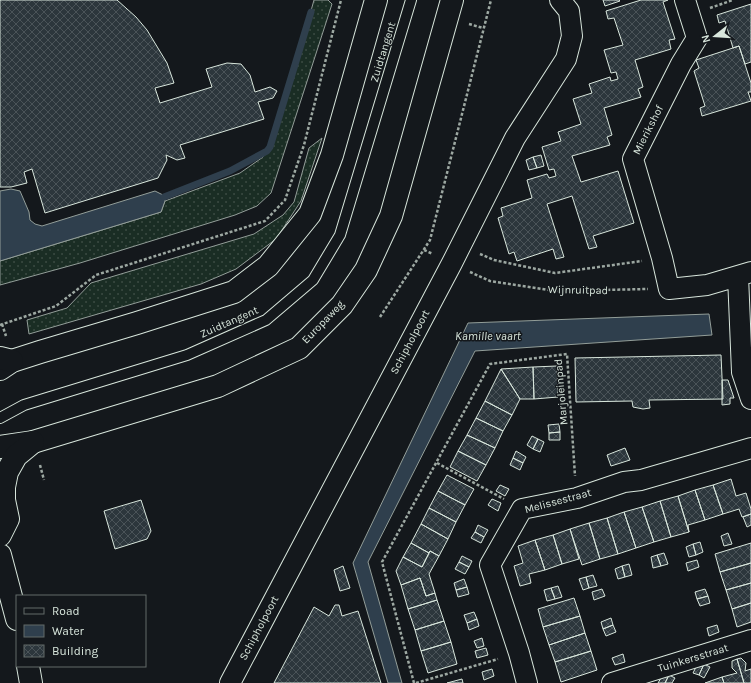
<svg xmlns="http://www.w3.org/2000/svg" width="751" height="683" font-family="Karla,sans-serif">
  <defs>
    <pattern id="grass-dots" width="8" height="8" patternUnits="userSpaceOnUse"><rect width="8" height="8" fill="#1a2d24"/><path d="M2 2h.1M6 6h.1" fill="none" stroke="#3b4b43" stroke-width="1.8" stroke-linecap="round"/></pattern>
    <pattern id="building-cross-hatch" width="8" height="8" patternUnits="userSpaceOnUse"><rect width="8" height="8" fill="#2c363c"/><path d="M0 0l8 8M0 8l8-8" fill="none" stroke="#4a5358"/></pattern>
  </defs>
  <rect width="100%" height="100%" fill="#14181c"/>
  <!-- grass -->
  <path fill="url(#grass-dots)" stroke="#939e99" d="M314,0H328L332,4L271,193L257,206L235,215L80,263L0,285V261L161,212L165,201L240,173L263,157L270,147L291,82Z
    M322,138L301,201L276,239L236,269L201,284L29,334L27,320L67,308L91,283L254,234L283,215L294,202L309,148Z"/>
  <!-- water -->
  <path fill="#2f3f4d" stroke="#939e99" d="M11,189L20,191L29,212L30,220L35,224L42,226L155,191L163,195L165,201L161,212L0,261V191Z
    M709,314L712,335L475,351L368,562L402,683H388L353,563L468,323Z"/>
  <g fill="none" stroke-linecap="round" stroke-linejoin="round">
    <!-- stream -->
    <path stroke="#2f3f4d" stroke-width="7" d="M164,197L230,171L267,151L270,147L311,12"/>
  </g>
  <!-- building -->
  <path fill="url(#building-cross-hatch)" stroke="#d8e6dc" d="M0,0H117L136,17L147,30L167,63L174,83L155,88L160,103L212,87L206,69L227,63L241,64L250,75L255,92L270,87L277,91L273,98L258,102L264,119L180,145L185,158L177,160L166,155L167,160L158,178L45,213L32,169L24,172L27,183L11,187H0Z
    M603,0H619L620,1L605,6Z
    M641,0H668L663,2L675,39L669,40L671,49L635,60L643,87L638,89L641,97L604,108L612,135L607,137L610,145L572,156L581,182L618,171L634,223L593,236L597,247L589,249L572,196L547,204L564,257L556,259L553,249L517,261L514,252L509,254L498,218L503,216L501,208L532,198L527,180L547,174L549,178L556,176L554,169L549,170L542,147L561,141L558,132L581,124L573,99L592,93L589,84L610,77L611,81L618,79L616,72L611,73L604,50L623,45L614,18L608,19L606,11Z
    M751,4V62L745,64L739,46L733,48L725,21L719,23L717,15Z
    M739,46L751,83V92H748L751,101L702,116L700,108L705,106L694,71L699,68L696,60Z
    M541,155L544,166L537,168L533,157Z
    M533,157L537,168L529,170L526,160Z
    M721,355L723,399L649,400L650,408L643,409L633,407L632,401L576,402L575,358Z
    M557,366L558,397L534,399L533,367Z
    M533,367L534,399H520L501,369Z
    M501,369L520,399L512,415L485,401Z
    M722,380H728L734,398H730V404L722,405Z
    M485,401L512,415L503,431L476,418Z
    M476,418L503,431L495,448L467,435Z
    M559,424L560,432L549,433L548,425Z
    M560,432V440H549V433Z
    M467,435L495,448L486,465L458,451Z
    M532,436L538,439L533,449L527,445Z
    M538,439L544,442L540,452L533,449Z
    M625,448L630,460L611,466L607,455Z
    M458,451L486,465L477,481L450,467Z
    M516,451L526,457L523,463L513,458Z
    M513,458L523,463L520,470L510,465Z
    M447,475L474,489L465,505L438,491Z
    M731,479L736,496L746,493L751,509V514L742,517L739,509L723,514L713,485Z
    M500,485L509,489L505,496L496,491Z
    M713,485L723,514L705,520L695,490Z
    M695,490L705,520L688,525L689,532L678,496Z
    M438,491L465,505L456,522L429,508Z
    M678,496L689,532L671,537L660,501Z
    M492,499L501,503L498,511L488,505Z
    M141,500L151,531L147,539L115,549L104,511Z
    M660,501L671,537L654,542L642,507Z
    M642,507L654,542L636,548L624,512Z
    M429,508L456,522L448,539L421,524Z
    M624,512L636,548L618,554L607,518Z
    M751,514V525L747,527L743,517Z
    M607,518L618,554L600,559L589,523Z
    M589,523L600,559L582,565L570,529Z
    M421,524L448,539L439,556L430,551L429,553L411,543Z
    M478,525L488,530L484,537L475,532Z
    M570,529L579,559L562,564L553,535Z
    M475,532L484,537L481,543L471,538Z
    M728,533L732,544L724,546L721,536Z
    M553,535L562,564L545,570L535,540Z
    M535,540L545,570L529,574L531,583L520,586L514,566L523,563L518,546Z
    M700,542L703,552L696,555L693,544Z
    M411,543L429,553L422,567L403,557Z
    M751,543V563L720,572L715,554Z
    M693,544L696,555L689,557L686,547Z
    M430,551L439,556L429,574L435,593L426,596L420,578L401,585L396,571L403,557L422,567Z
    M664,553L668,564L661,566L657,555Z
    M657,555L661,566L653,568L651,557Z
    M462,556L472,561L469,567L459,562Z
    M697,560L699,567L688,571L686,563Z
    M459,562L469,567L465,574L455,569Z
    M751,563V583L726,590L720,572Z
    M629,564L632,575L625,577L622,566Z
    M343,566L350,588L340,591L334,570Z
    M622,566L625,577L618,579L615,569Z
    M593,575L597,586L589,588L586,577Z
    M586,577L589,588L583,590L579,579Z
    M420,578L426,596L435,593L437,600L408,609L401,585Z
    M464,579L467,587L456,590L454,583Z
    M751,583V603L732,609L726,590Z
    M558,586L562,597L555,599L551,588Z
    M467,587L469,594L458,597L456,590Z
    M551,588L555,599L547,601L544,590Z
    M602,589L605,596L594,600L592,592Z
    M705,589L708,596L697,599L695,592Z
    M708,596L710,603L700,606L697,599Z
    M574,598L580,616L543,627L538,609Z
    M437,600L444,621L415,630L408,609Z
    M751,603V622L737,627L732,609Z
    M335,605H339L342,616L358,611L381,683H274L314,607L329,616Z
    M474,612L477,619L467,623L464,615Z
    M580,616L585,633L549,645L543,627Z
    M611,618L613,625L603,629L601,622Z
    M477,619L479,626L469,630L467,623Z
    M444,621L451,642L421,651L415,630Z
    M613,625L616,632L606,636L603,629Z
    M717,625L719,632L709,636L707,628Z
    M585,633L591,651L555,662L549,645Z
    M482,638L484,646L477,648L474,641Z
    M451,642L457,664L428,673L421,651Z
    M486,648L488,655L477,658L475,651Z
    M591,651L597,670L561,682L555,662Z
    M623,654L625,662L615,665L612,658Z
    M741,658L746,663L745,671L751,669V683H744L737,659Z
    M737,659L744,683H724L722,677L737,673L732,668V661Z
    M699,661L704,664L699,675L693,673Z
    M704,664L710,667L704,678L699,675Z
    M492,669L494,676L484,680L482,672Z
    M664,673L669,675L665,683H658Z
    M669,675L675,678L672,683H665Z
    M722,677L724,683H705Z
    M462,679L463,683H447Z"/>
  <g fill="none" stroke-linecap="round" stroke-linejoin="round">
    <defs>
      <path id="lane" d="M0,418L24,405L187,355L266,320L313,280L340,235L411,0"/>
      <path id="street" d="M685,0L697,38L681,64L633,159L662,258L669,289L707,285L751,272
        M738,276L742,372L751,399
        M230,683L452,263L515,138L566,59L572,36L569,11L560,0
        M527,683L519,653L490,565L522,509L577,498L624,482L641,480L751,448
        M612,683L751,640"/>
      <path id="secondary" d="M0,369L12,361L40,352L137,323L234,292L268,266L310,214L332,155L376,0
        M0,447L33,442L218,386L299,348L342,305L366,270L391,216L452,0"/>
      <path id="primary" d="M0,358L12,361
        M0,535L8,519L4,500V487L7,472L16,456L33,442
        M0,555L17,619
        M28,666L31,683"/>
    </defs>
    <!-- lane casing -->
    <use href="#lane" stroke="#d8e6dc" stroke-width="12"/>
    <!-- street casing -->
    <use href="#street" stroke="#d8e6dc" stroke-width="22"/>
    <!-- secondary casing -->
    <use href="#secondary" stroke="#d8e6dc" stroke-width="24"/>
    <!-- primary casing -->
    <use href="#primary" stroke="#d8e6dc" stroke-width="24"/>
    <!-- path -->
    <path stroke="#9da8a2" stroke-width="2.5" stroke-dasharray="3 2" stroke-linecap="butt" d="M710,8L733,0
      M469,24L483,28
      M424,250L433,254
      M480,254L494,260L555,273L642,261
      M470,272L490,281L555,291L648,289
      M380,317L430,240L491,0
      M2,324L6,336
      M0,325L56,306L96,275L265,221L285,200L304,145L341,0
      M437,463L504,499
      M40,465L44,480
      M414,683L382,562L490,364L567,354L575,476
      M416,683L498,659"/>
    <!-- lane -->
    <use href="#lane" stroke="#14181c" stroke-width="10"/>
    <!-- street -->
    <use href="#street" stroke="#14181c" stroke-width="20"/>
    <!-- secondary -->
    <use href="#secondary" stroke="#14181c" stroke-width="22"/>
    <!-- primary -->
    <use href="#primary" stroke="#14181c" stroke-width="22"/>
  </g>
  <g text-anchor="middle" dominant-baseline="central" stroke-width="3" stroke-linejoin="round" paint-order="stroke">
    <!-- street labels -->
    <g font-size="11" fill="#d8e6dc" stroke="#14181c">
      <text transform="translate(383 52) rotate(-73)">Zuidtangent</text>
      <text transform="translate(648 130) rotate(-63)">Mierikshof</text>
      <text transform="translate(578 290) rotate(1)">Wijnruitpad</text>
      <text transform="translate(229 322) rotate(-24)">Zuidtangent</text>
      <text transform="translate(323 322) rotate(-46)">Europaweg</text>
      <text transform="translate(410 342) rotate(-62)">Schipholpoort</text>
      <text transform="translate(561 392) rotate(-95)">Marjoleinpad</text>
      <text transform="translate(558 501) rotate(-15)">Melissestraat</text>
      <text transform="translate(259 628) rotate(-62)">Schipholpoort</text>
      <text transform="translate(693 658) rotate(-17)">Tuinkersstraat</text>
    </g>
    <!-- water labels -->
    <g font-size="12" font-style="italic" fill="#d8e6dc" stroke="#14181c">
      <text x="488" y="336">Kamille vaart</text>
    </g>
  </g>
  <!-- legend -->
  <rect x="16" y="595" width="130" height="72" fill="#14181c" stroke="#626a69"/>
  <rect x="24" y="608" width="20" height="6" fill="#14181c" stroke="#626a69"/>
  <text x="52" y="615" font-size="12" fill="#d8e6dc">Road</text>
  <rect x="24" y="625" width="20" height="12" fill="#2f3f4d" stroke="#626a69"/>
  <text x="52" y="635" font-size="12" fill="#d8e6dc">Water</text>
  <rect x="24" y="645" width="20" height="12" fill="url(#building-cross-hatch)" stroke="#626a69"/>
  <text x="52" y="655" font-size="12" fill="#d8e6dc">Building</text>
  <!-- north arrow -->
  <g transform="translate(715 36) rotate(253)" stroke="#14181c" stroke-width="3" paint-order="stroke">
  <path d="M0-3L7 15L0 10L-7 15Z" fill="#d8e6dc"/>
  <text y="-6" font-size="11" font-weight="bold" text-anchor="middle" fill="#d8e6dc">N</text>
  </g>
</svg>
